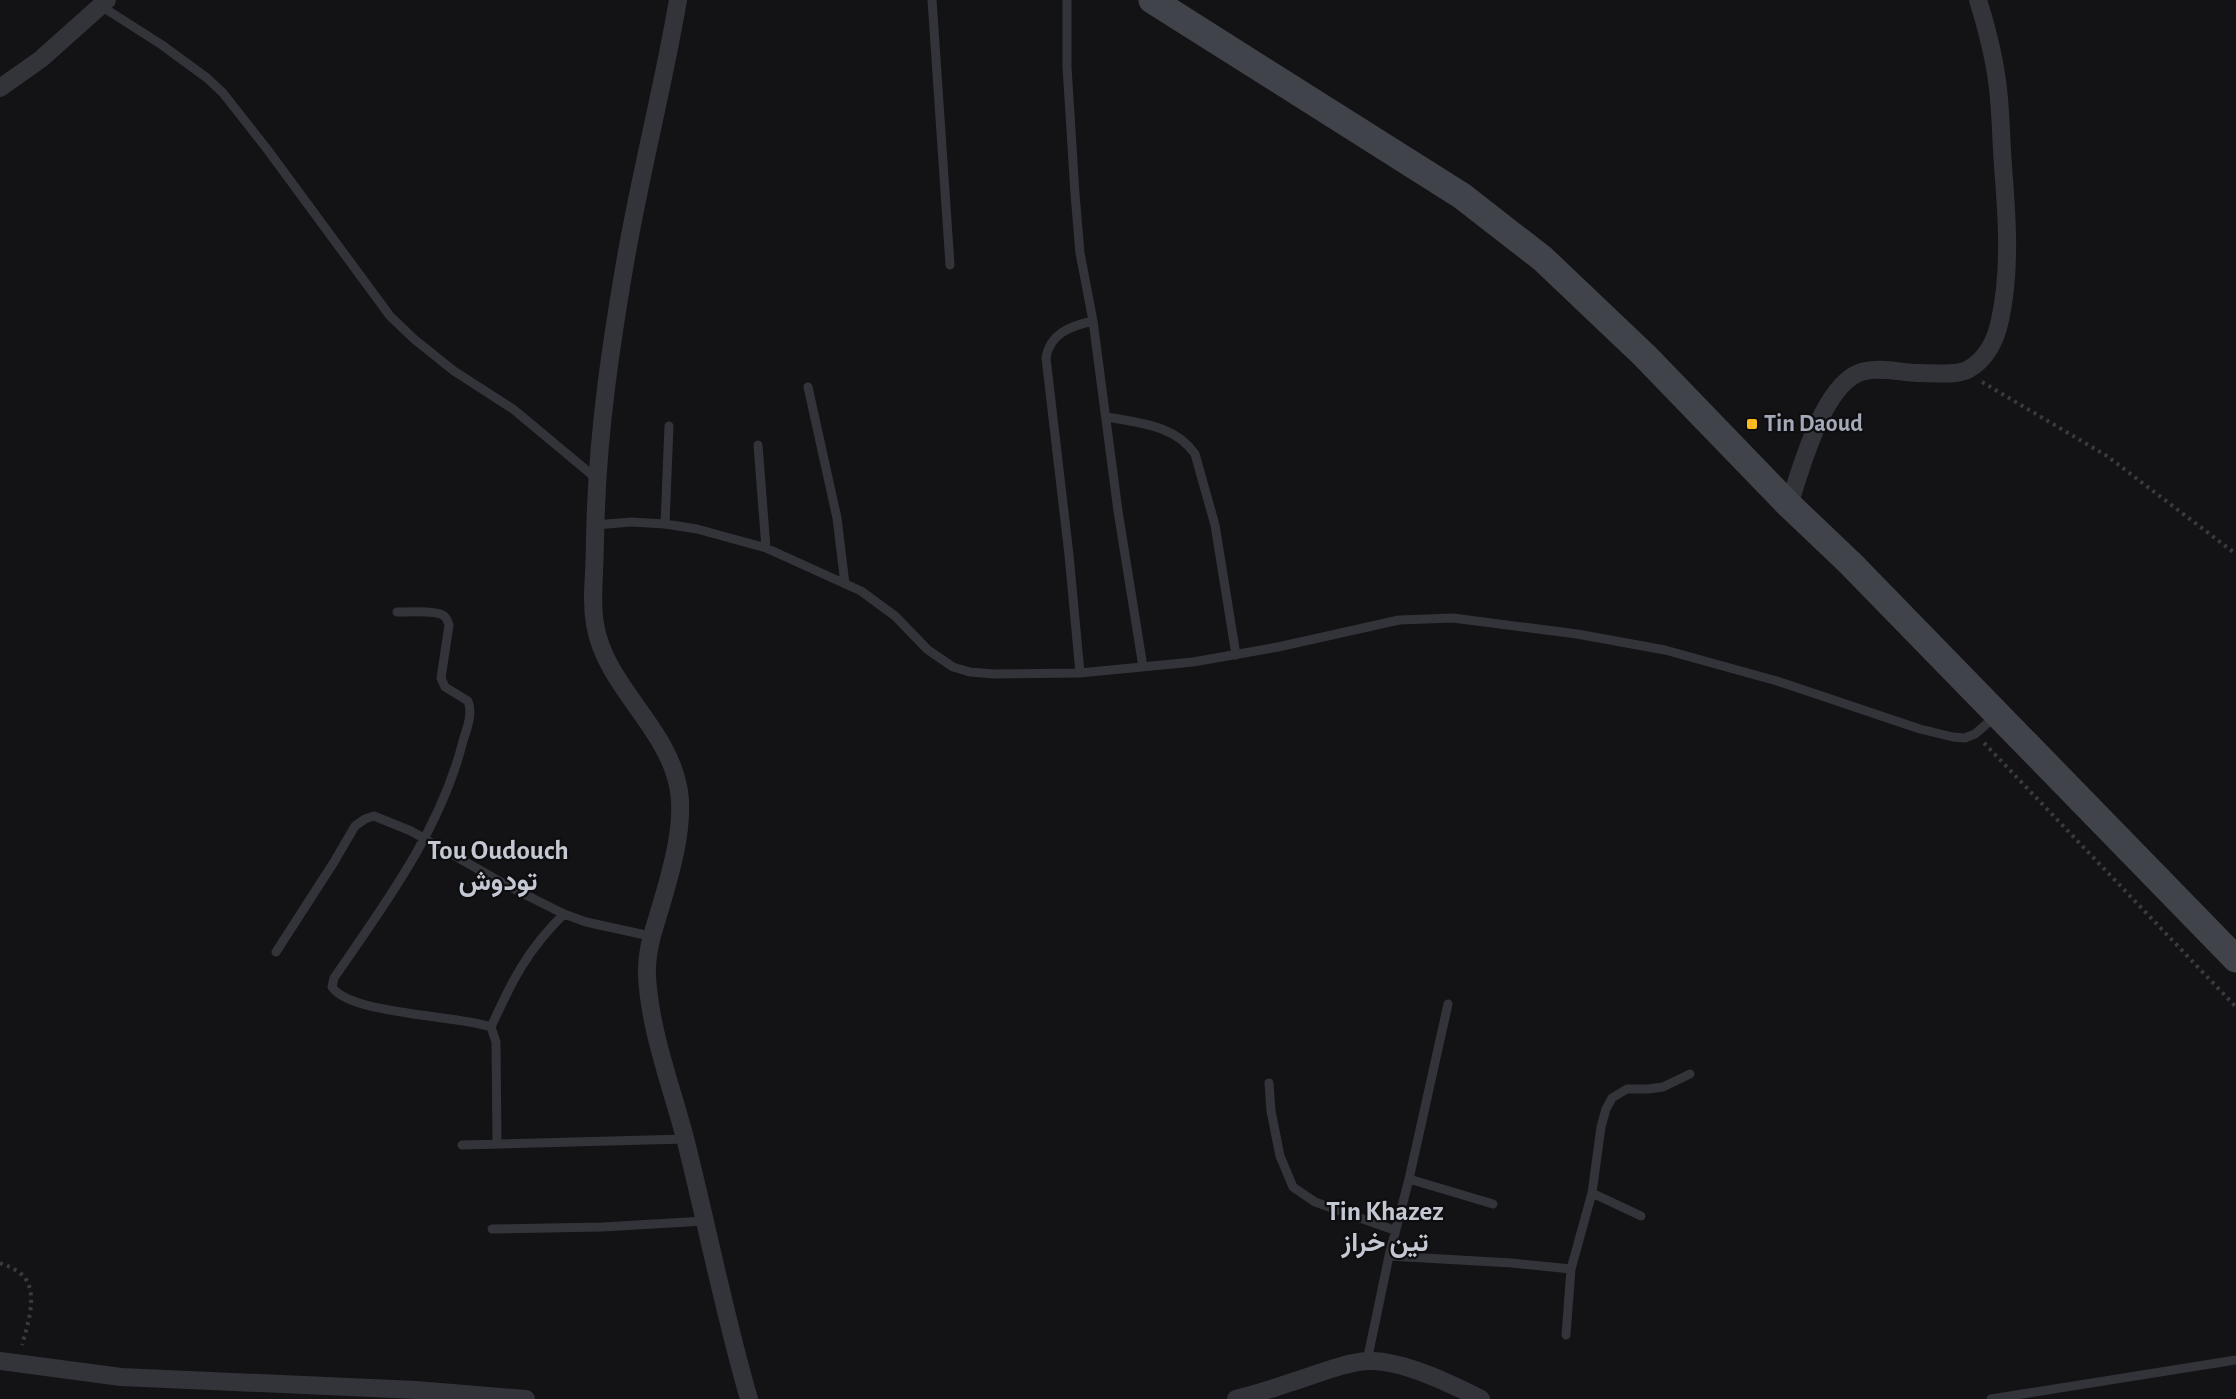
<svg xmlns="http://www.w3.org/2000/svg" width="2236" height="1399" font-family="'Alegreya Sans',Vazirmatn,sans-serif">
  <rect width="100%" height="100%" fill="#131315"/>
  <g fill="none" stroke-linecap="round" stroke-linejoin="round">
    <!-- path -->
    <path stroke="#393b41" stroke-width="4" stroke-dasharray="3 4.5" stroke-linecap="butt" d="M1982,382L2107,456L2236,554
      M1984,743L2236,1007
      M0,1263C8,1266 20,1271 25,1278C38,1296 27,1326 22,1345"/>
    <!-- lane -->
    <path stroke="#33343a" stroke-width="9" d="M932,0L950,265
      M1067,0V67L1075,194L1080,253L1093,321
      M101,6L162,45L207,78L223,93L267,149L390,316L414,339L454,371L513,409L597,479
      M808,387L837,518L845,584
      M1107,417C1139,423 1175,425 1195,454L1215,525L1236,655
      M758,445L766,548
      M665,524L669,426
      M595,525L631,522L665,524L697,529L766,548L861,591L895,616L928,650L953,667L970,672L995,674L1080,673L1193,662L1278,647L1399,620L1453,618L1577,634L1665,650L1777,681L1920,729L1953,737L1965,738L1975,734L1997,715
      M397,612C407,612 438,610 444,616C447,618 448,622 449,625L441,678L445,687L468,701C473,714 467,728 463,741C441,829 385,904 334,978L332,987C351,1015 458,1015 491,1027L496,1042L497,1143
      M1080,673L1069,555L1046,358C1050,333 1071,326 1093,321L1118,511L1143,667
      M276,952L334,862L355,826L365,819L374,816L411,831L508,886L564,914L586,922L650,936
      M491,1027C512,981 527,950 564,914
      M1269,1083L1271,1111L1280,1156L1293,1187L1315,1202L1394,1230
      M462,1145L685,1139
      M1409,1179L1493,1204
      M1592,1193L1641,1216
      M492,1229L602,1227L705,1221
      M1389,1256L1409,1179L1448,1004
      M1566,1335L1571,1269L1592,1193L1601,1127L1606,1109L1612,1098L1627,1089H1648L1663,1087L1690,1074
      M1367,1361L1389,1256L1512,1263L1571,1269
      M1991,1399L2236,1360"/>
    <!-- street -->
    <path stroke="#33343a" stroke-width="18" d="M678,0C663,88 640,175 625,263C611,345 599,426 596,508C595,530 595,552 594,573C593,591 592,607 595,624C605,687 669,727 679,791C685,830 668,882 657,919C651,938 646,956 647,976C650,1031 671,1085 685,1138C707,1225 724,1313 749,1399
      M0,88L41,59L107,0
      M1789,505C1801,469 1824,379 1865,371C1883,367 1902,373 1920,373C1934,373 1957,376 1969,369C1986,359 1996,340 2000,320C2011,270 2007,216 2003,166C2001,140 2001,114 1998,89C1995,59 1987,29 1978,0
      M0,1361L121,1377L416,1390L526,1399
      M1236,1399C1254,1394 1272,1389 1289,1383C1312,1376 1345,1362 1368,1361C1403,1360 1451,1384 1481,1399"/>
    <!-- secondary -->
    <path stroke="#41434a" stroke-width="27" d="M1152,0L1462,196L1543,259L1645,356L1789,505L1850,563L2236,959"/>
  </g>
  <!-- markers -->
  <rect fill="#ffb921" stroke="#0e0e10" stroke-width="2" x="1746" y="418" width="12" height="12" rx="3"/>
  <g text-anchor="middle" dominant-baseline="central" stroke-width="4.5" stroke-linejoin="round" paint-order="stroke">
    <!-- poi labels -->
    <g font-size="24" font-weight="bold" fill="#a3a9b7" stroke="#0e0e10" text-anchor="start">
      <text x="1764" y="424">Tin Daoud</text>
    </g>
    <!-- quarter labels -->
    <g font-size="27" font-weight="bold" fill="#c4c8d2" stroke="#0e0e10">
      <text x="498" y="850">Tou Oudouch<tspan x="498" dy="31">تودوش</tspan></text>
      <text x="1385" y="1211">Tin Khazez<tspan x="1385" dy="31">تين خراز</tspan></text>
    </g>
  </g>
</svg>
